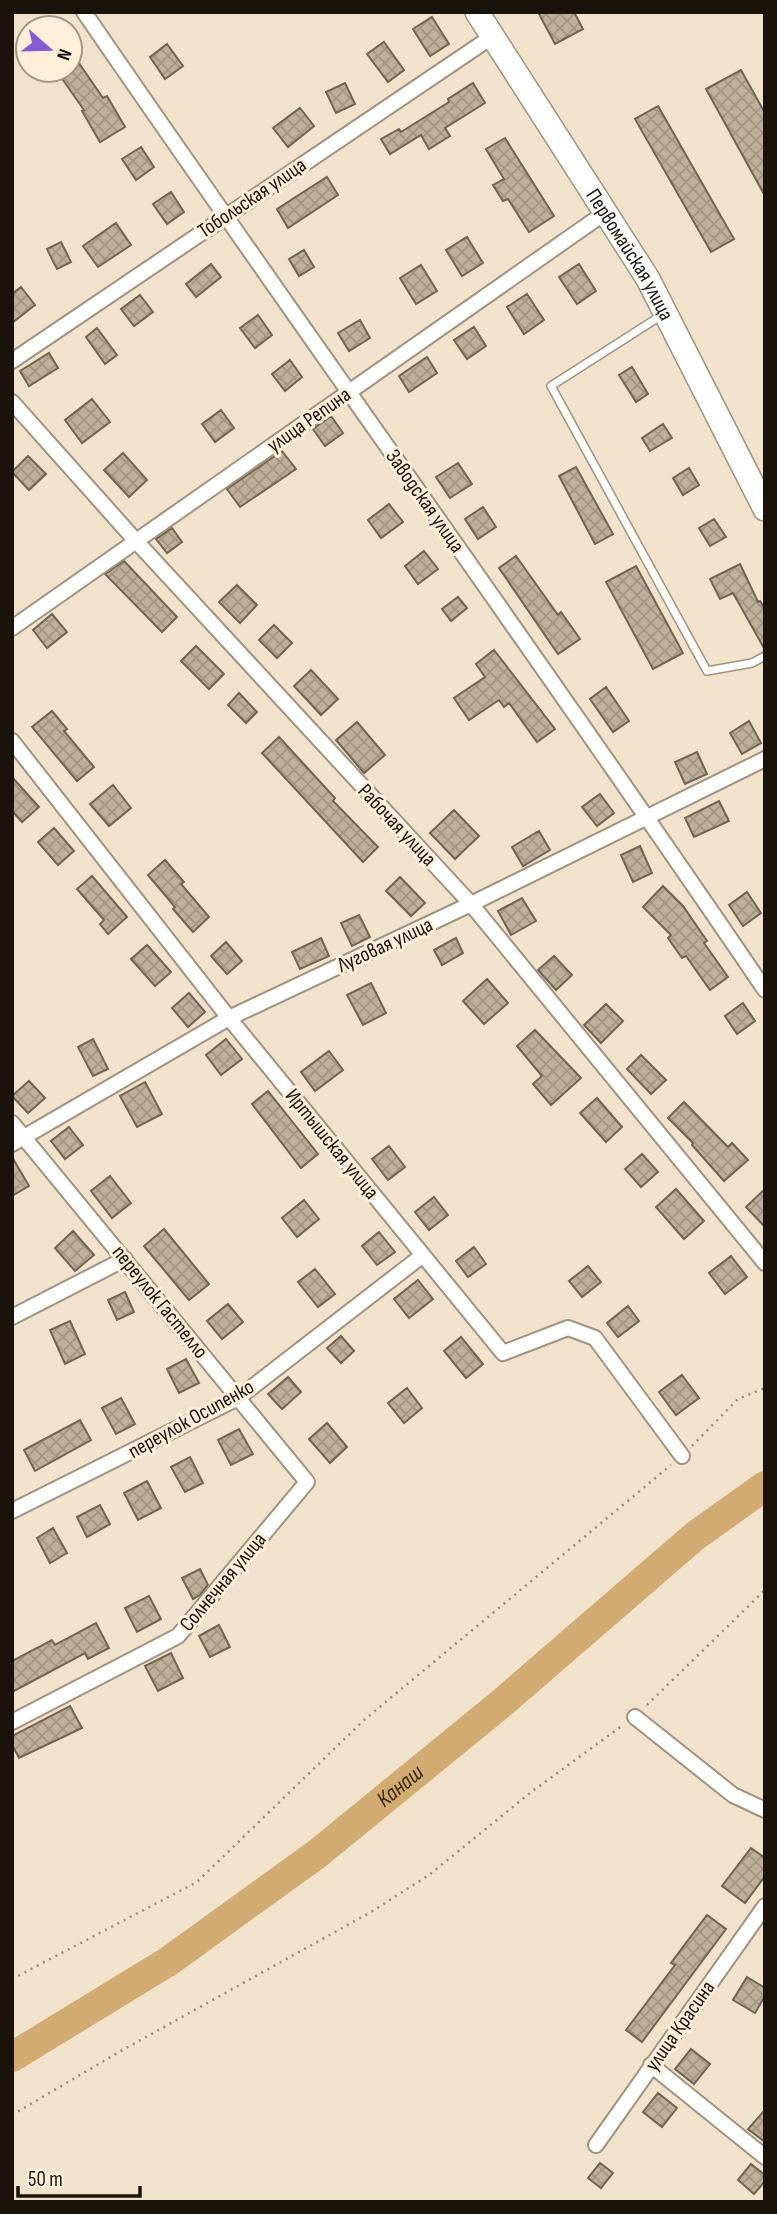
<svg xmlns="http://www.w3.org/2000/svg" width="777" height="2214" font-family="'Sofia Sans Condensed',sans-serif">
  <defs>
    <pattern id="building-cross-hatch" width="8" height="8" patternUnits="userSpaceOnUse" patternTransform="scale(1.75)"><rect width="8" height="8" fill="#bdaf99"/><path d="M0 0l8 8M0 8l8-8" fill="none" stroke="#a29682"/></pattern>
  </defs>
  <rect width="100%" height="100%" fill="#f1e2cb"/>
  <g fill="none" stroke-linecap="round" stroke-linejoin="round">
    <!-- river -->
    <path stroke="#d1ab71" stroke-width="30" id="s1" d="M12,2057L169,1961L317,1854L503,1702L695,1536L765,1486"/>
  </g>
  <!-- building -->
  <path fill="url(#building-cross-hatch)" stroke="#716450" stroke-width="2" d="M538,12H574L583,29L555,44Z
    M432,17L449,44L430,56L413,29Z
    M384,42L404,70L388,82L367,54Z
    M167,44L183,66L165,79L150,57Z
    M70,50L103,98L107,96L125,127L100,142L82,111L84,110L56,70H70Z
    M741,70L765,113V196L706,89Z
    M345,83L355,104L336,113L326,92Z
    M473,83L485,103L445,128L450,136L429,149L421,135L390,154L381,139L399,129L401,132L449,102L448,99Z
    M658,106L734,239L711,252L635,119Z
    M300,108L314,126L288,147L273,128Z
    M505,138L554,216L529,232L508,199L503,201L493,185L504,179L486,149Z
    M141,147L154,167L136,180L122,159Z
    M327,177L338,195L288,228L277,209Z
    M171,192L184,212L167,224L153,204Z
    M116,223L131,245L98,267L83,246Z
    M467,237L483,263L462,276L446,250Z
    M61,242L71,262L57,269L47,249Z
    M304,250L314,267L299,276L289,259Z
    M211,264L221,277L196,297L186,284Z
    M579,264L596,291L577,304L559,277Z
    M421,265L437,291L416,304L400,278Z
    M21,287L35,305L12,323V294Z
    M527,294L544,320L524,334L507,307Z
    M140,295L153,312L134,326L121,309Z
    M258,315L272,335L255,348L240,328Z
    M360,320L370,338L349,351L338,333Z
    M474,327L486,346L467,359L454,340Z
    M97,328L117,355L105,364L86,337Z
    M49,353L58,368L29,386L20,371Z
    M427,357L437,373L409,392L399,376Z
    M290,360L302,377L285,391L272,374Z
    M632,367L648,394L636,402L619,375Z
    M92,399L110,422L82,443L65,420Z
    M221,410L234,428L215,442L202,424Z
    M331,416L343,433L325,446L313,429Z
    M663,424L672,438L650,451L642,438Z
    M282,451L296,469L240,507L227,489Z
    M123,453L147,480L129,497L104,470Z
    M28,456L46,474L29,490L12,472Z
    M458,463L472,484L450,498L436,477Z
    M576,467L613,534L595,544L559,476Z
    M689,468L699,485L683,495L673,478Z
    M389,504L403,522L381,538L368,520Z
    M483,507L496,527L478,539L465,519Z
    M714,519L726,537L710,546L699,528Z
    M172,528L182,542L167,553L156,539Z
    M424,551L438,569L418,584L405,566Z
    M516,556L558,615L561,612L580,639L558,654L499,568Z
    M124,561L177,617L162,632L105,574Z
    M740,564L758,602L760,601L765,609V650L733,593L720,599L710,579Z
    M636,566L683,653L653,669L606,582Z
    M237,585L257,605L240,623L219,602Z
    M458,597L467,608L451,621L442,609Z
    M52,614L67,632L47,648L33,630Z
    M274,625L292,643L277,658L259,640Z
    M196,646L224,674L209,689L181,661Z
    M494,650L555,729L537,742L509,703L504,707L499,700L469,720L454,698L485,677L476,664Z
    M311,670L338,699L321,715L294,686Z
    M606,687L629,721L613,732L590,699Z
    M239,693L257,712L246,723L228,705Z
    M52,711L67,729L64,731L94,767L77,781L32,727Z
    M749,721L761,743L742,754L730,733Z
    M357,722L385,755L364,773L336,740Z
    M279,737L335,798L333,801L378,847L363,862L262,753Z
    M697,752L707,774L685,784L675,762Z
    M12,777L39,807L22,822L12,811Z
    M113,785L131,808L109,826L90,804Z
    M600,794L614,813L597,826L582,807Z
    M719,801L729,821L694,837L685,818Z
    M454,810L479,836L455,859L430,833Z
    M54,828L74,851L58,865L38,842Z
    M539,831L550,850L523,866L512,847Z
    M640,846L652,873L633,882L621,855Z
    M165,860L184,882L181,884L209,917L193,932L173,909L175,907L148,875Z
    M92,876L127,917L108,934L100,924L104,920L77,889Z
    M400,877L425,903L411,916L386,891Z
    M663,886L683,906L707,941L704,943L728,977L710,990L686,956L682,958L668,938L671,935L643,907Z
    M747,892L761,913L743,926L729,905Z
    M522,898L536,921L511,935L498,911Z
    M359,915L370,937L352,946L341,923Z
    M321,938L329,956L300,969L292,952Z
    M456,938L463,953L442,965L434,950Z
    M226,942L242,961L227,974L211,956Z
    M147,945L171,972L155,986L131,959Z
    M554,956L572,975L556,990L538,970Z
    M487,979L508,1003L484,1024L463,1001Z
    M371,983L386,1013L363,1025L347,995Z
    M189,993L205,1012L188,1027L172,1008Z
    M743,1003L755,1021L737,1034L725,1016Z
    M606,1004L623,1021L601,1043L584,1025Z
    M535,1030L581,1078L551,1105L533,1084L542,1076L517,1046Z
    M93,1039L108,1069L93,1076L78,1047Z
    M226,1039L242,1059L221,1075L206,1055Z
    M329,1051L343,1070L315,1091L301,1072Z
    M641,1055L666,1080L651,1094L627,1069Z
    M29,1081L45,1098L28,1113L12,1096Z
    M145,1082L162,1114L137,1127L120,1096Z
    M268,1091L318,1154L301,1168L252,1104Z
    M597,1098L622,1127L606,1142L580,1113Z
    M684,1102L728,1147L732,1143L748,1160L724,1181L692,1145L693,1143L668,1118Z
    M69,1127L83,1145L65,1159L51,1141Z
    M389,1146L405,1167L388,1180L372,1159Z
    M642,1154L658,1172L641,1187L625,1169Z
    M12,1157L29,1186L12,1196Z
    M110,1176L131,1203L112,1218L91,1191Z
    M676,1189L704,1221L684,1239L656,1207Z
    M765,1189V1227L746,1207Z
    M434,1197L448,1215L429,1230L415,1212Z
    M304,1200L319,1219L297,1237L282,1218Z
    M164,1229L209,1284L189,1300L144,1246Z
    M73,1231L94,1255L75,1271L55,1248Z
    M379,1232L395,1252L377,1265L362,1246Z
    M474,1247L486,1264L468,1277L456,1261Z
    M731,1256L747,1277L725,1294L709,1273Z
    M588,1266L601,1282L582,1297L569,1281Z
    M315,1269L335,1294L318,1307L298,1282Z
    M418,1280L433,1299L409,1318L394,1299Z
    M125,1292L134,1312L117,1320L108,1300Z
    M228,1304L243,1322L222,1339L207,1321Z
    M628,1306L639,1321L618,1337L607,1323Z
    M70,1321L85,1354L65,1364L50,1330Z
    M341,1336L354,1351L341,1363L327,1348Z
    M461,1337L483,1364L466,1378L444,1351Z
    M186,1359L199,1383L179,1393L167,1369Z
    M682,1375L699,1398L676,1415L659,1392Z
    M288,1377L301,1392L282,1409L268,1394Z
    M407,1388L422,1408L404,1423L388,1403Z
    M121,1398L135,1424L116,1434L102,1408Z
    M80,1420L91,1440L35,1471L24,1450Z
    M327,1423L347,1447L330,1463L309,1439Z
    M239,1429L253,1454L231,1465L218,1440Z
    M190,1457L203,1483L185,1492L171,1467Z
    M147,1481L161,1508L138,1520L124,1493Z
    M100,1505L110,1524L87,1537L77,1517Z
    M53,1528L67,1553L50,1563L37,1538Z
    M200,1569L208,1585L200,1595L193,1599L182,1578Z
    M149,1596L161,1619L137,1632L125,1608Z
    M96,1623L109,1648L88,1659L85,1653L12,1692V1661L52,1640L55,1645Z
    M219,1625L230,1647L210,1657L199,1636Z
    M171,1653L183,1678L158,1691L145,1666Z
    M70,1706L82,1728L19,1758L12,1745V1736Z
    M751,1848L765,1858V1876L745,1903L722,1886Z
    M707,1915L726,1929L642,2042L626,2030L675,1965L671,1963Z
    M747,1977L765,1988V1996L755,2013L733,2000Z
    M691,2049L710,2064L694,2084L675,2069Z
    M658,2093L677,2108L662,2127L643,2112Z
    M765,2110V2142L748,2129Z
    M600,2163L613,2173L601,2188L588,2178Z
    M751,2164L765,2175V2181L754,2194L738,2180Z"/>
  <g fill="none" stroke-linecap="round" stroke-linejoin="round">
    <defs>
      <path id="lane" d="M662,315L551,386L707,671L752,663L765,656"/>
      <path id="street" d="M84,12C309,340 542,661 765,990
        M12,361L493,36
        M12,402L136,541L471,904L765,1263
        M12,628L606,212
        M12,741L229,1018L503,1353L568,1328L595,1338L682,1456
        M12,1123L307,1482L178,1636L12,1722
        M12,1144L229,1018L471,904L765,759
        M12,1317L125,1259
        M12,1511L238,1398L423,1255
        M635,1717L733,1795L765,1810
        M651,2065L765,2157
        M596,2145L765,1906"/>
      <g id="primary">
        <path id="s2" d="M477,12L648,279L765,509"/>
      </g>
    </defs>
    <!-- lane casing -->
    <use href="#lane" stroke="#a1937e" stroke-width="10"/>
    <!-- street casing -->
    <use href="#street" stroke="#a1937e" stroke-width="18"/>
    <!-- primary casing -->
    <use href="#primary" stroke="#a1937e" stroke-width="26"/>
    <!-- path -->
    <path stroke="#978c7b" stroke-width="2.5" stroke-dasharray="2 5" stroke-linecap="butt" d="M692,1446L738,1399L765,1388
      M647,1705L765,1590
      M12,1979L197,1882L364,1720L671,1465
      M12,2115L119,2052L371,1912L429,1875L530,1793L623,1725"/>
    <!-- lane -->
    <use href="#lane" stroke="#fff" stroke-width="7"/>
    <!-- street -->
    <use href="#street" stroke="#fff" stroke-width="14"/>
    <!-- primary -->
    <use href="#primary" stroke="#fff" stroke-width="23"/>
  </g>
  <g text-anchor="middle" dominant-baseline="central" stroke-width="6" stroke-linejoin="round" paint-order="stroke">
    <!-- street labels -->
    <g font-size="21" fill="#19130b" stroke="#ffefd8">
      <text transform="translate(252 198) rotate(-34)">Тобольская улица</text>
      <text stroke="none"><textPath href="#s2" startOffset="287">Первомайская улица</textPath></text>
      <text transform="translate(309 420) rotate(-35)">улица Репина</text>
      <text transform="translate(425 501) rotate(55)">Заводская улица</text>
      <text transform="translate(397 825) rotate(47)">Рабочая улица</text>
      <text transform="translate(385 945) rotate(-25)">Луговая улица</text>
      <text transform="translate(332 1144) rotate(51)">Иртышская улица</text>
      <text transform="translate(160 1302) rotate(51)">переулок Гастелло</text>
      <text transform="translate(191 1419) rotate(-29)">переулок Осипенко</text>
      <text transform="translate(223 1582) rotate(-50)">Солнечная улица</text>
      <text transform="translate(680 2026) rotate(-55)">улица Красина</text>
    </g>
    <!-- water labels -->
    <g font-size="23" font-style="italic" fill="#37270c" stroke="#ffefd8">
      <text stroke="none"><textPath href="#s1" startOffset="474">Канаш</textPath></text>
    </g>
  </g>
  <!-- border -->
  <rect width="777" height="2214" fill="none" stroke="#19130b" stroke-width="28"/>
  <!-- north arrow -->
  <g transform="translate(49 49) rotate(110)"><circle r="33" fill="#ffefd8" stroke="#a39786" stroke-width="2"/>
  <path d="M0-5L12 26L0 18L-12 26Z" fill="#875ad3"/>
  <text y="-10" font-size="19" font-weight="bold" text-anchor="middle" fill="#19130b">N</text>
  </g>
  <!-- scale -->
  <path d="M18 2186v10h122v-10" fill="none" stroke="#19130b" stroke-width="3.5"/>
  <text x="28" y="2186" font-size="21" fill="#19130b" stroke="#ffefd8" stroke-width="5" paint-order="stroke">50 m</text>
</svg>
